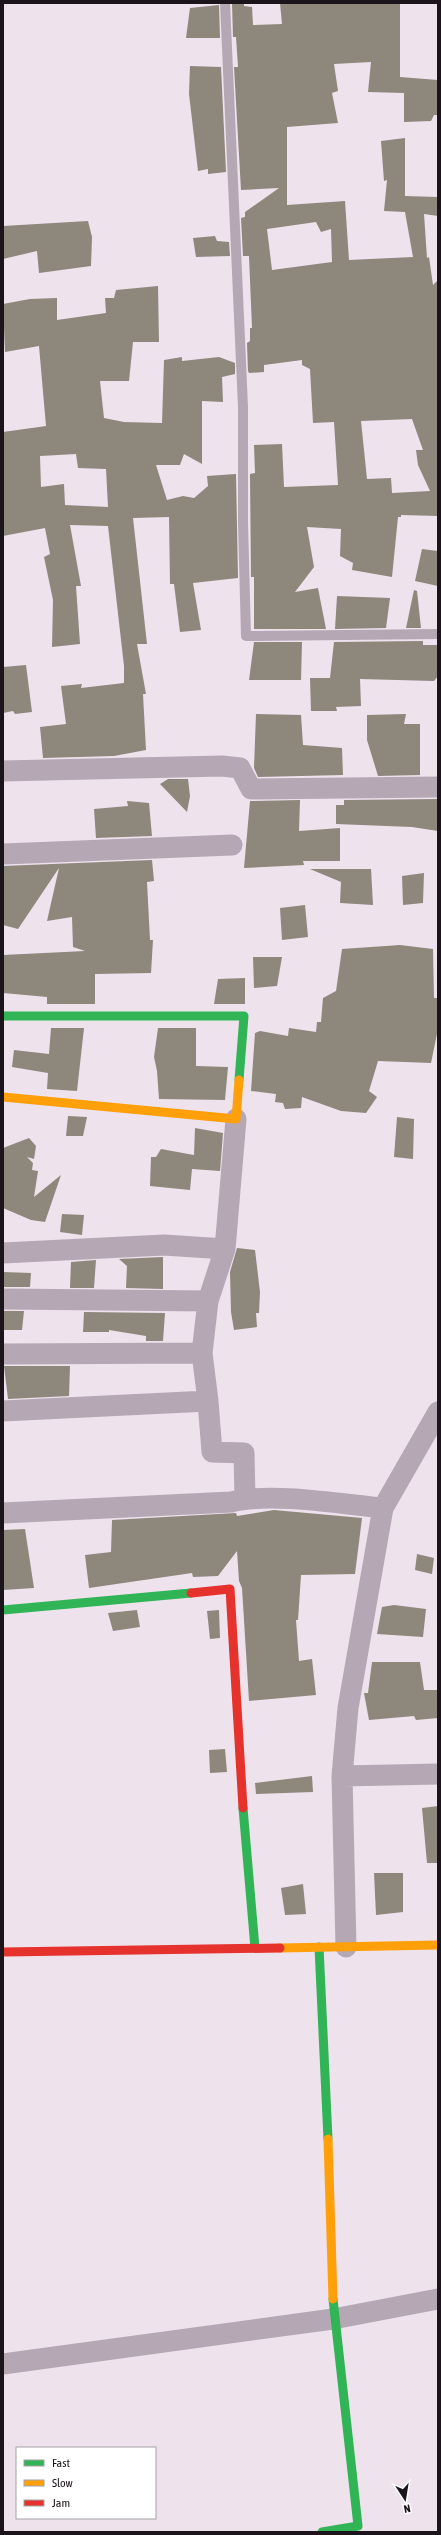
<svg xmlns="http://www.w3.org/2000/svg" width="441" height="2535" font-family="'Asap Condensed',sans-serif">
  <rect width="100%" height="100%" fill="#eee2ed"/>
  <!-- building -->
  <path fill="#8e877c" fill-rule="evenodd" d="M232,3H244V6L252,7L253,25L282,24L280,3H400V77L438,80V115H434L431,121L404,122V93L368,92L371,62L334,64L338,91L332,93L338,123L287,127V205L345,201L349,260L413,257L405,212L384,211L387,180L384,181L381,141L405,138V196L438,197V216L424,214L427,258L429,257L433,285L438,280V516L401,515V517H398L392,577L352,570L353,563L340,556L341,529L307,527L314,567L295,592L318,588L326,629H254V577H251L250,474L255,473L254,445L282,444L284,487L338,485L334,422L313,423L310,369L302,365V360L264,365V372L249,373L248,371L247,343L250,341V328H252L249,256H243L241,218L245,217V212L279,188L241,190L234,67H238L236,37H233ZM316,222L321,232L331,229L332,262L272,270L267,229ZM412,419L423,450H416L418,465L430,491L392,493L391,478L367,479L361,421Z
    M219,5L220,38H186L190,8Z
    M190,66L221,67L226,172L208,174V169L198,171L189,94Z
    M88,221L92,237L91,266L39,273L37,251L3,259V226Z
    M215,236L217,241L229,242L230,256L196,257L193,238Z
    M158,286L159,342H133L129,381H100L104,418L124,422L162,423L164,360L182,357V361L219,357L235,363V374L222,377L223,402L202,401V464L184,454L180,465H156L167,500L183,496L194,498L208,486L207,476L236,474L238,578L193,583L201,630L180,632L174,584H170L169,517L133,518L147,644H137L146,694H143L146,750L114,756L43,758L40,727L66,724L61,686L82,684L81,688L124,683V666L108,526L70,525L81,586H76L80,644L52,647L53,600L44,557L50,554L45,528L3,536V432L46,426L39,346L5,352L3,304L30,299L57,298V320L106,313L105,298H114L116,290ZM76,454L78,468L106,469L108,507L65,505L64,484L41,487L40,456Z
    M422,549L438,551V586L415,581Z
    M414,590L417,591L421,628H406Z
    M337,596L390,598L386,628L335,629Z
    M423,641V645H438V676L434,681L360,679L361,706L336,707L337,711H311L310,678H330L334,642Z
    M254,642H302L301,680H249Z
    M26,665L32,712L15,714L13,711L3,713V667Z
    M256,714L301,715L303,745L342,748L343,775L258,777L254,768Z
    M406,714L404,724H420V775L378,776L367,740V715Z
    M168,779H188L190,796L187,812L160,784Z
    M438,799V831L412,827L336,824V805H344V800Z
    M300,800L299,831L340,828V861H303L304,865L244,868L250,801Z
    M127,801L149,803L152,836L96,838L94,809L128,806Z
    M152,860L154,881L147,882L150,940H153L151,973L95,974V1004H47V997L3,993V955L85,951L73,947L72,917L47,921L59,868L18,929L3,925V866Z
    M310,869H371L373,905L340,903L341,882Z
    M424,873L423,903L403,905L402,876Z
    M305,905L308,937L282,940L280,908Z
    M400,945L433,949L434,998H438V1029L431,1063L378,1061L369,1091L377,1097L366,1113L341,1111L302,1097L301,1108L285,1109L283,1103L275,1102L276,1094L251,1091L255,1033L260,1031L288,1036L289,1028L316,1032L317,1022H321L323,998L336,991L342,949Z
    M253,957H282L277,986L254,988Z
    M245,978V1004H214L218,979Z
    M51,1028H84L77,1091L47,1089L48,1073L12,1067L14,1050L49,1054Z
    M158,1028H196V1066L228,1067L225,1100L159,1099L157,1071L154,1057Z
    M68,1116L87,1117L83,1136H66Z
    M397,1117L414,1119L413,1159L394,1157Z
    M195,1128L223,1133L220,1171L192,1169L190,1190L150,1186L151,1157H156L161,1149L194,1155Z
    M29,1138L36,1146L34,1159L27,1157L33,1163L32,1170L38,1171L34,1197L61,1175L45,1222L31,1220L3,1208V1148Z
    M62,1214L84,1215L82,1235L60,1232Z
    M237,1248L255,1250L260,1292L259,1313H256L257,1327L234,1330L231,1312L230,1272Z
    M163,1257V1289L126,1288L127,1266L119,1259Z
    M96,1260L94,1288H70L71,1262Z
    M3,1272L31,1273L30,1287H3Z
    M3,1311H24L22,1330H3Z
    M84,1312L165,1313L163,1341H146V1336L109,1330V1332H83Z
    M4,1366H70L69,1396L8,1399Z
    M274,1510L362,1518L355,1574L301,1575L298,1620H296L299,1661L312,1659L316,1695L249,1701L242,1588L239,1581L237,1551L218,1576L193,1577L192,1573L89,1588L85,1555L111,1552L112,1520L236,1513L237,1516Z
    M25,1529L34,1588L3,1590V1530Z
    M417,1554L434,1558L432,1574L415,1570Z
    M394,1605L426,1609L423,1637L377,1634L382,1607Z
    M137,1610L140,1627L113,1631L108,1613Z
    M219,1610L220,1638L210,1639L207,1611Z
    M372,1662H420L424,1690H437L438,1718L416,1720L414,1716L369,1720L364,1693H368Z
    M225,1749L227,1772L210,1773L209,1750Z
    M312,1776L313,1792L256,1794L255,1783Z
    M438,1806V1863H427L422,1808Z
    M374,1873H403V1912L376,1915Z
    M303,1884L306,1914L285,1915L281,1888Z"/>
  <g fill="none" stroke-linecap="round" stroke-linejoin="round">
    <!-- lane -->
    <path stroke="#b6a7b5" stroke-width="10" d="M225,3L243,407V523L246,636L438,634"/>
    <!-- street -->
    <path stroke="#b6a7b5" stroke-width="21" d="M3,771L222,766L240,768L251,789L438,787
      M3,854L232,845
      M3,1253L164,1245L225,1249L236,1119
      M3,1299L208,1301
      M202,1353L208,1301L225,1249
      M3,1354L202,1353L208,1401L3,1411
      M208,1401L212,1452L244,1453L245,1499
      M3,1513L231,1502C271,1492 341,1504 383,1508
      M342,1776L438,1774
      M346,1947L342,1776L348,1708L383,1508L438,1412
      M3,2364L333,2319L438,2299"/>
    <!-- fast -->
    <path stroke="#30b455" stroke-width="9" d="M3,1016H244L239,1080
      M3,1610L191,1593
      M243,1808L255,1948
      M319,1947L328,2139
      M322,2532L358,2526L333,2299"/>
    <!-- slow -->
    <path stroke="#ff9f0a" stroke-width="9" d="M3,1097L236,1119L239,1080
      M280,1948L438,1945
      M328,2139L333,2299"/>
    <!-- jam -->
    <path stroke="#e5322d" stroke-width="9" d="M191,1593L230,1589L243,1808
      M3,1952L280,1948"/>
  </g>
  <!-- border -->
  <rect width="441" height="2535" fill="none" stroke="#1c141b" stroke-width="8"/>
  <!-- legend -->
  <rect x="16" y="2447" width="140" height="72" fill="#ffffff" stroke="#a4a1a4"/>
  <rect x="24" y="2460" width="20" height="6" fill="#30b455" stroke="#a4a1a4"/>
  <text x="52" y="2467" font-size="12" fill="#1c141b">Fast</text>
  <rect x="24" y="2480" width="20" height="6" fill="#ff9f0a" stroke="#a4a1a4"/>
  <text x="52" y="2487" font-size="12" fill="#1c141b">Slow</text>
  <rect x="24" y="2500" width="20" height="6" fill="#e5322d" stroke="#a4a1a4"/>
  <text x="52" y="2507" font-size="12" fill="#1c141b">Jam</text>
  <!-- north arrow -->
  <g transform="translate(405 2499) rotate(168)" stroke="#ffffff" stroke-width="3" paint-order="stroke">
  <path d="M0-3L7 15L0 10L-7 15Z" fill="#1c141b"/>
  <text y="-6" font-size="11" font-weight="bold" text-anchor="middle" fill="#1c141b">N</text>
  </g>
</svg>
